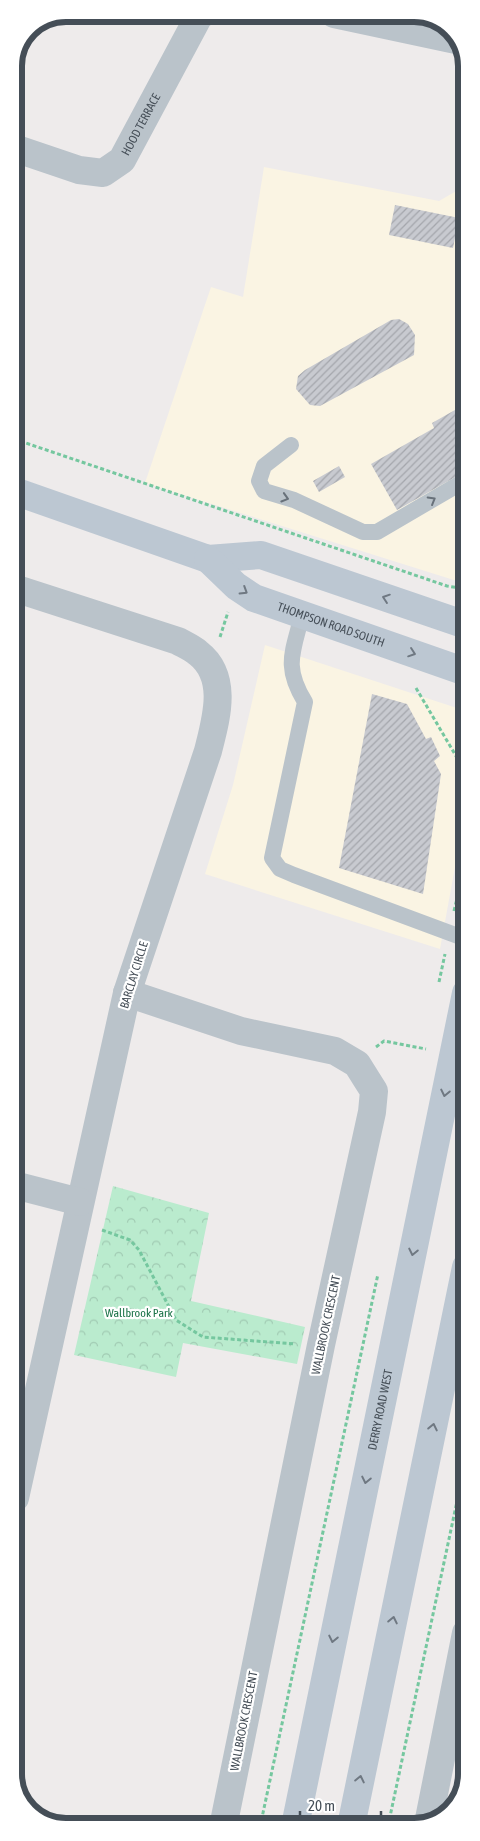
<svg xmlns="http://www.w3.org/2000/svg" width="480" height="1841" font-family="'Asap Condensed',sans-serif">
  <defs>
    <pattern id="park-crowns" width="20" height="18" patternUnits="userSpaceOnUse" patternTransform="scale(1.25)"><rect width="20" height="18" fill="#baebce"/><path d="M2 6a3 3 0 1 1 6 0M12 15a3 3 0 1 1 6 0" fill="none" stroke="#a1cbb3"/></pattern>
    <pattern id="building-hatch" width="6" height="6" patternUnits="userSpaceOnUse" patternTransform="scale(1.25)"><rect width="6" height="6" fill="#c8cad0"/><path d="M-1 1l2-2M0 6l6-6M5 7l2-2" fill="none" stroke="#a4a6ac"/></pattern>
  </defs>
  <rect width="100%" height="100%" fill="#eeebeb"/>
  <!-- commercial -->
  <path fill="#faf4e3" d="M264,167L439,201L465,186L466,578L457,581L145,483L211,287L243,297Z
    M265,645L466,711V807L440,949L205,874L233,785Z"/>
  <!-- park -->
  <path fill="url(#park-crowns)" d="M113,1186L209,1213L191,1301L305,1327L297,1364L183,1343L176,1377L74,1355Z"/>
  <!-- building -->
  <path fill="url(#building-hatch)" d="M395,205L459,218L453,248L389,235Z
    M399,319L408,324L415,335L414,355L320,406L310,405L296,389L298,376L305,370L391,320Z
    M455,410L466,428V471L397,510L371,464L434,428L432,423Z
    M339,466L345,477L319,492L313,481Z
    M372,694L407,704L426,739L431,737L440,756L434,761L441,774L423,894L339,868Z"/>
  <g fill="none" stroke-linecap="round" stroke-linejoin="round">
    <!-- path -->
    <path stroke="#75c79f" stroke-width="3" stroke-dasharray="4 2.5" stroke-linecap="butt" d="M14,439L447,586L466,589
      M220,637L228,612
      M416,688L466,773
      M454,911L466,861
      M439,982L445,954
      M376,1047L384,1041L426,1049
      M102,1230L130,1240L139,1250L176,1320L203,1337L295,1344
      M388,1826L466,1459
      M260,1827L378,1274"/>
    <!-- service -->
    <path stroke="#bac3ca" stroke-width="16" d="M291,445L264,466L259,481L264,491L294,500L363,532H377L466,480
      M302,615C293,652 283,666 305,702L272,858L280,869L294,875L466,939"/>
    <!-- minor -->
    <g stroke="#bac3ca" stroke-width="28">
      <path d="M334,14L456,40"/>
      <path id="s1" d="M14,148L79,170L103,173L122,160L199,16L202,14"/>
      <path d="M14,588L178,641C185,645 192,648 198,653C229,677 216,719 208,751L127,993L15,1498"/>
      <path d="M127,993L241,1031L335,1051L357,1064L367,1080L374,1091L372,1112L321,1345L223,1827"/>
      <path d="M14,1185L80,1202"/>
      <path d="M428,1824L466,1633"/>
    </g>
    <!-- secondary -->
    <g stroke="#bcc7d2" stroke-width="28">
      <path d="M14,491L208,559L261,555L466,625"/>
      <path id="s2" d="M208,559L236,586L254,598L466,672"/>
      <path id="s3" d="M295,1826L466,993"/>
      <path d="M351,1826L466,1267"/>
    </g>
  </g>
  <!-- one-way arrows -->
  <defs><path id="oneway-chevron" d="M-2-3.5L2.5 0L-2 3.5" fill="none" stroke-width="1.6" stroke-linecap="round" stroke-linejoin="round" transform="scale(1.25)"/></defs>
  <g stroke="#68717a">
    <use href="#oneway-chevron" transform="translate(285 498) rotate(17)"/>
    <use href="#oneway-chevron" transform="translate(432 500) rotate(-30)"/>
  </g>
  <g stroke="#6f7882">
    <use href="#oneway-chevron" transform="translate(244 591) rotate(32)"/>
    <use href="#oneway-chevron" transform="translate(386 598) rotate(-161)"/>
    <use href="#oneway-chevron" transform="translate(412 653) rotate(19)"/>
    <use href="#oneway-chevron" transform="translate(445 1093) rotate(102)"/>
    <use href="#oneway-chevron" transform="translate(413 1252) rotate(102)"/>
    <use href="#oneway-chevron" transform="translate(433 1427) rotate(-78)"/>
    <use href="#oneway-chevron" transform="translate(366 1480) rotate(102)"/>
    <use href="#oneway-chevron" transform="translate(393 1620) rotate(-78)"/>
    <use href="#oneway-chevron" transform="translate(333 1639) rotate(102)"/>
    <use href="#oneway-chevron" transform="translate(360 1779) rotate(-78)"/>
  </g>
  <g text-anchor="middle" dominant-baseline="central" stroke-width="4.5" stroke-linejoin="round" paint-order="stroke">
    <!-- street labels -->
    <g font-size="12" fill="#454e57" stroke="#fff">
      <text stroke="none"><textPath href="#s1" startOffset="156">HOOD TERRACE</textPath></text>
      <text stroke="none"><textPath href="#s2" startOffset="142">THOMPSON ROAD SOUTH</textPath></text>
      <text transform="translate(134 975) rotate(-73)">BARCLAY CIRCLE</text>
      <text transform="translate(326 1325) rotate(-78)">WALLBROOK CRESCENT</text>
      <text stroke="none"><textPath href="#s3" startOffset="425">DERRY ROAD WEST</textPath></text>
      <text transform="translate(244 1721) rotate(-79)">WALLBROOK CRESCENT</text>
    </g>
    <!-- park labels -->
    <g font-size="12" fill="#1b7348" stroke="#fff">
      <text x="139" y="1313">Wallbrook Park</text>
    </g>
  </g>
  <!-- crop -->
  <path d="M0 0H480V1841H0ZM66 22H414A44 44 0 0 1 458 66V1774A44 44 0 0 1 414 1818H66A44 44 0 0 1 22 1774V66A44 44 0 0 1 66 22Z" fill="#fff" fill-rule="evenodd"/>
  <path fill="none" stroke="#454e57" stroke-width="6" d="M66 22H414A44 44 0 0 1 458 66V1774A44 44 0 0 1 414 1818H66A44 44 0 0 1 22 1774V66A44 44 0 0 1 66 22Z"/>
  <!-- scale -->
  <path d="M300 1811v8h81v-8" fill="none" stroke="#454e57" stroke-width="2.5"/>
  <text x="308" y="1811" font-size="15" fill="#454e57" stroke="#ffffff" stroke-width="4" paint-order="stroke">20 m</text>
</svg>
